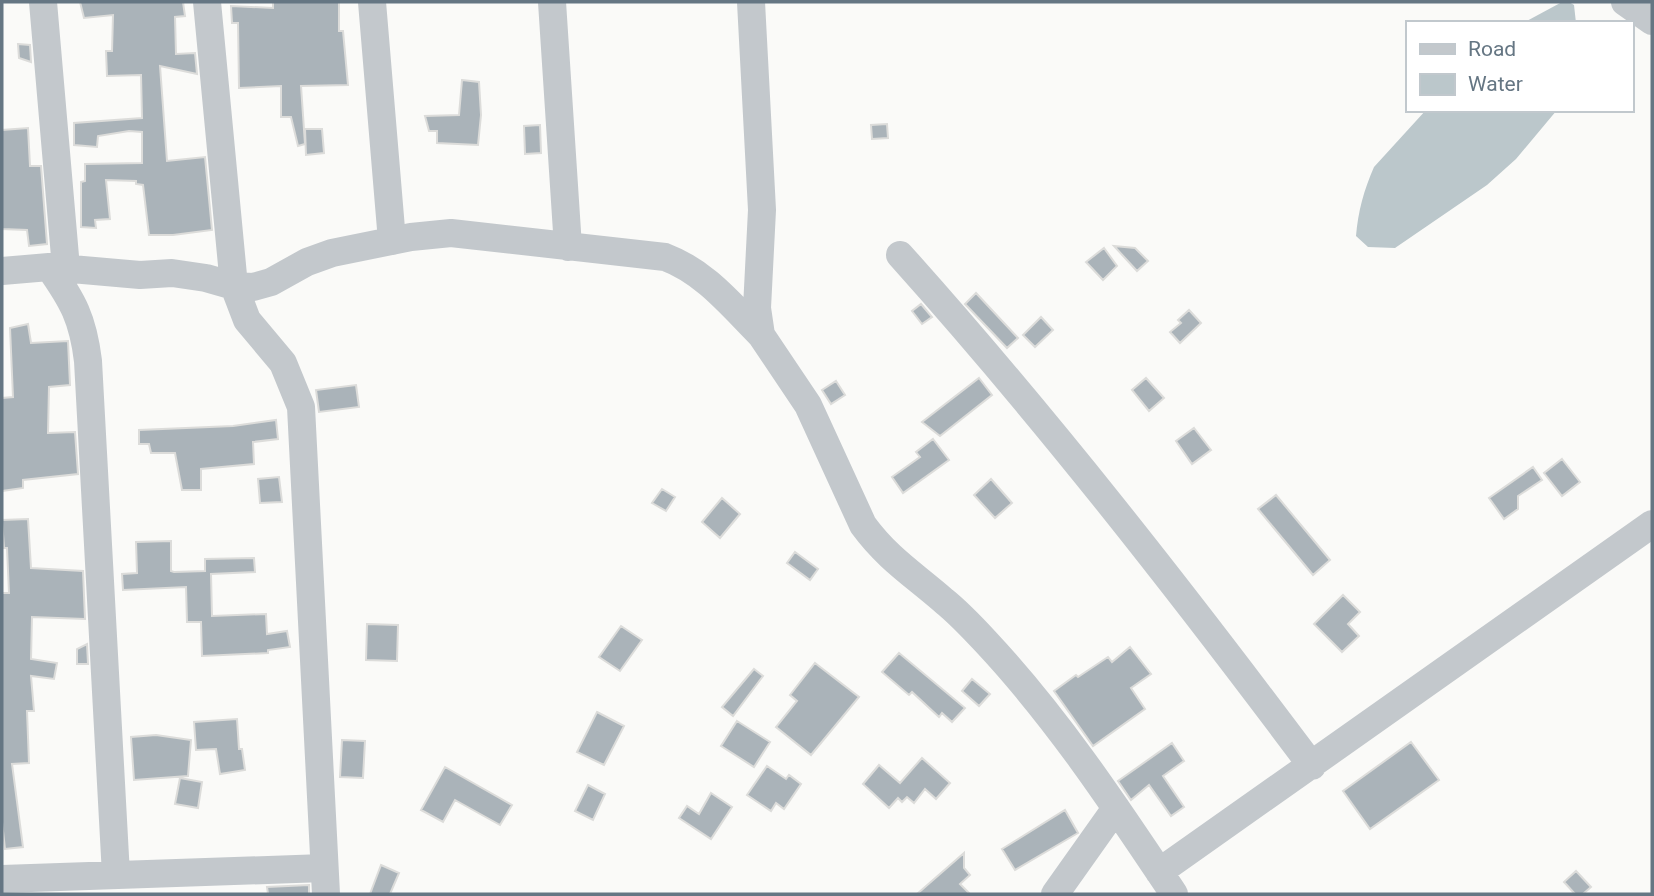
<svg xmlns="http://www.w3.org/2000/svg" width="1654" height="896" font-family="Roboto,sans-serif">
  <rect width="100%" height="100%" fill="#fafaf8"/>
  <!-- water -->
  <path fill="#bbc7cb" d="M1562,2H1569L1574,5L1576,23H1523Z
    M1426,110H1557L1516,159L1487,185L1395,248L1368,247L1356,236C1358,211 1364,190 1374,167Z"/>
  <!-- building -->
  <path fill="#aab3b9" stroke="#dcdcda" stroke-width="2" d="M80,2H183L185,16L175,17L176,54L195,53L197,74L160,66L167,161L205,157L212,230L173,235H149L143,185L136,184V181L106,180L110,219L95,220L96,228L81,227V182L85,181V164L142,163V132L129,131L98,136L97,147L74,145V123L142,118L141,75L107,76L106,51H112L113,15L84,18Z
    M273,2H339V31H343L348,85L301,86L305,144L298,146L291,117H281V86L239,88L238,23H232L231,6L273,8Z
    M18,44L30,45L31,62L19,58Z
    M462,80L479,82L481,115L478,145L437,143V131H429L425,116L459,115Z
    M887,124L888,138L872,139L871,125Z
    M540,125L541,153L525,154L524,126Z
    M28,128L30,166H41L47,244L29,246L27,230L2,229V130Z
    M305,129H322L324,153L306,155Z
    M1114,246L1135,248L1148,261L1137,271Z
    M1104,248L1117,266L1103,280L1086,262Z
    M976,293L1018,338L1007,348L965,304Z
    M921,304L932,317L922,324L912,311Z
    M1189,310L1201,323L1180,343L1170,332L1181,323L1178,320Z
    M1041,317L1053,330L1035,347L1023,335Z
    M28,324L31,343L68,341L70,385L49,387L48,433L75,432L78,474L23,480V488L2,491V398L13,397L10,328Z
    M979,378L992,395L940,436L922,422Z
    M1146,378L1164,398L1149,411L1132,390Z
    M836,381L845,395L831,404L822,390Z
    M356,385L359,407L319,412L316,390Z
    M276,420L278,439L253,442L254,464L201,469V490H182L175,453H151L149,444H139V430L233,426Z
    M1194,428L1211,450L1192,464L1176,441Z
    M933,439L949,460L903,493L892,477L920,457L916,452Z
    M1562,459L1580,482L1562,496L1544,473Z
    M1533,467L1542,480L1518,496V509L1504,519L1489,498Z
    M279,477L282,502L260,503L258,479Z
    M991,479L1012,503L995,518L974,495Z
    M662,489L675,497L666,511L652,503Z
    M1276,495L1330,560L1313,575L1258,509Z
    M722,498L740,514L720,538L702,522Z
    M28,519L31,568L83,571L85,619L32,617L31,659L57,663L54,679L31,676L34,711H27L29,763L12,764L23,847L5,849L2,822V593H9L7,548H4L2,520Z
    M171,541V571L174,572L205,571V559L254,558L255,572L211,574L212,616L266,614L267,634L287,631L290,647L268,650V653L202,656L201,622H187L186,587L123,590L122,574L137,573L136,542Z
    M795,552L818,569L810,580L787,563Z
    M1343,595L1360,612L1348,624L1359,636L1342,652L1314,624Z
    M367,624L398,625L397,661L366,660Z
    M621,626L642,640L620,671L599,657Z
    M87,644L88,664H77V649Z
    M1130,647L1151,674L1131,688L1145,709L1093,746L1054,691L1076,675L1078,677L1108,657L1112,662Z
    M899,653L965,708L952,722L942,713L939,717L912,692L909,695L882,672Z
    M815,663L859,697L811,755L776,727L797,701L790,695Z
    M754,669L763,676L733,716L722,707Z
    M972,679L990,694L979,706L962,691Z
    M597,712L624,726L604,765L577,752Z
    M237,719L239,749H242L245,770L220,774L216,749L196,750L194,722Z
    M737,721L770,742L754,767L721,746Z
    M156,735L191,740L188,776L134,780L131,737Z
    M342,740L365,741L363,778L340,777Z
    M1411,742L1439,780L1370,829L1343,791Z
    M1172,743L1184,761L1163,776L1184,807L1171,816L1149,785L1131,800L1118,781Z
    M922,758L950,783L936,799L925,789L914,803L907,797L902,802L898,798L889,808L863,784L879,765L900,783Z
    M767,766L786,779L789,775L801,784L784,809L776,803L771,811L747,795Z
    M445,767L512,805L500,825L455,800L443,822L421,810Z
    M180,778L202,782L198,808L175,804Z
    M588,785L605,794L593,820L575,811Z
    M711,793L732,807L711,839L679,818L687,806L699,814Z
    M1065,810L1078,833L1015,870L1002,849Z
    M964,853V868L970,875L960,884L970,894H917Z
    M381,865L399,873L390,894H370Z
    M1576,871L1591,887L1583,894H1575L1564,882Z
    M309,885V894H268L267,887Z"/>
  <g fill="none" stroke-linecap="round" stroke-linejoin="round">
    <!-- minor -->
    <path stroke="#c3c8cc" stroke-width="28" d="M43,2L66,268
      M207,2L234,286L247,320L283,363L301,407L326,894
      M372,2L392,241
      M552,2L568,247
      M751,2L762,210L757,308L761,335L808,405L863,525C888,559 913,574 944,601C959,613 973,628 986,642C1058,719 1116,807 1174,894
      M1625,2L1652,21
      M900,255C1046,418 1181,591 1312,766
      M49,267C73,301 83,319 88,361L116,875
      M2,271L49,267L140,275L172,273L206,278L234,286L253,287L271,282L307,262L332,253L411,237L451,233L665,257C705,272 731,305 761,335
      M1159,872L1652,524
      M2,879L324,868
      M1055,894L1116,808"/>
  </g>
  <!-- border -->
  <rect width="1654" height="896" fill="none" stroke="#657683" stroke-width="7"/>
  <!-- legend -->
  <rect x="1406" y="21" width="228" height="91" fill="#ffffff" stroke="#c1c8cd" stroke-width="2"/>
  <rect x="1420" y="44" width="35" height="10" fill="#c3c8cc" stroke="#c1c8cd" stroke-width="2"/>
  <text x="1468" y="56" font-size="21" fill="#657683">Road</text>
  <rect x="1420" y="74" width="35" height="21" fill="#bbc7cb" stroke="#c1c8cd" stroke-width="2"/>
  <text x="1468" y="91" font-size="21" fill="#657683">Water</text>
</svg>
